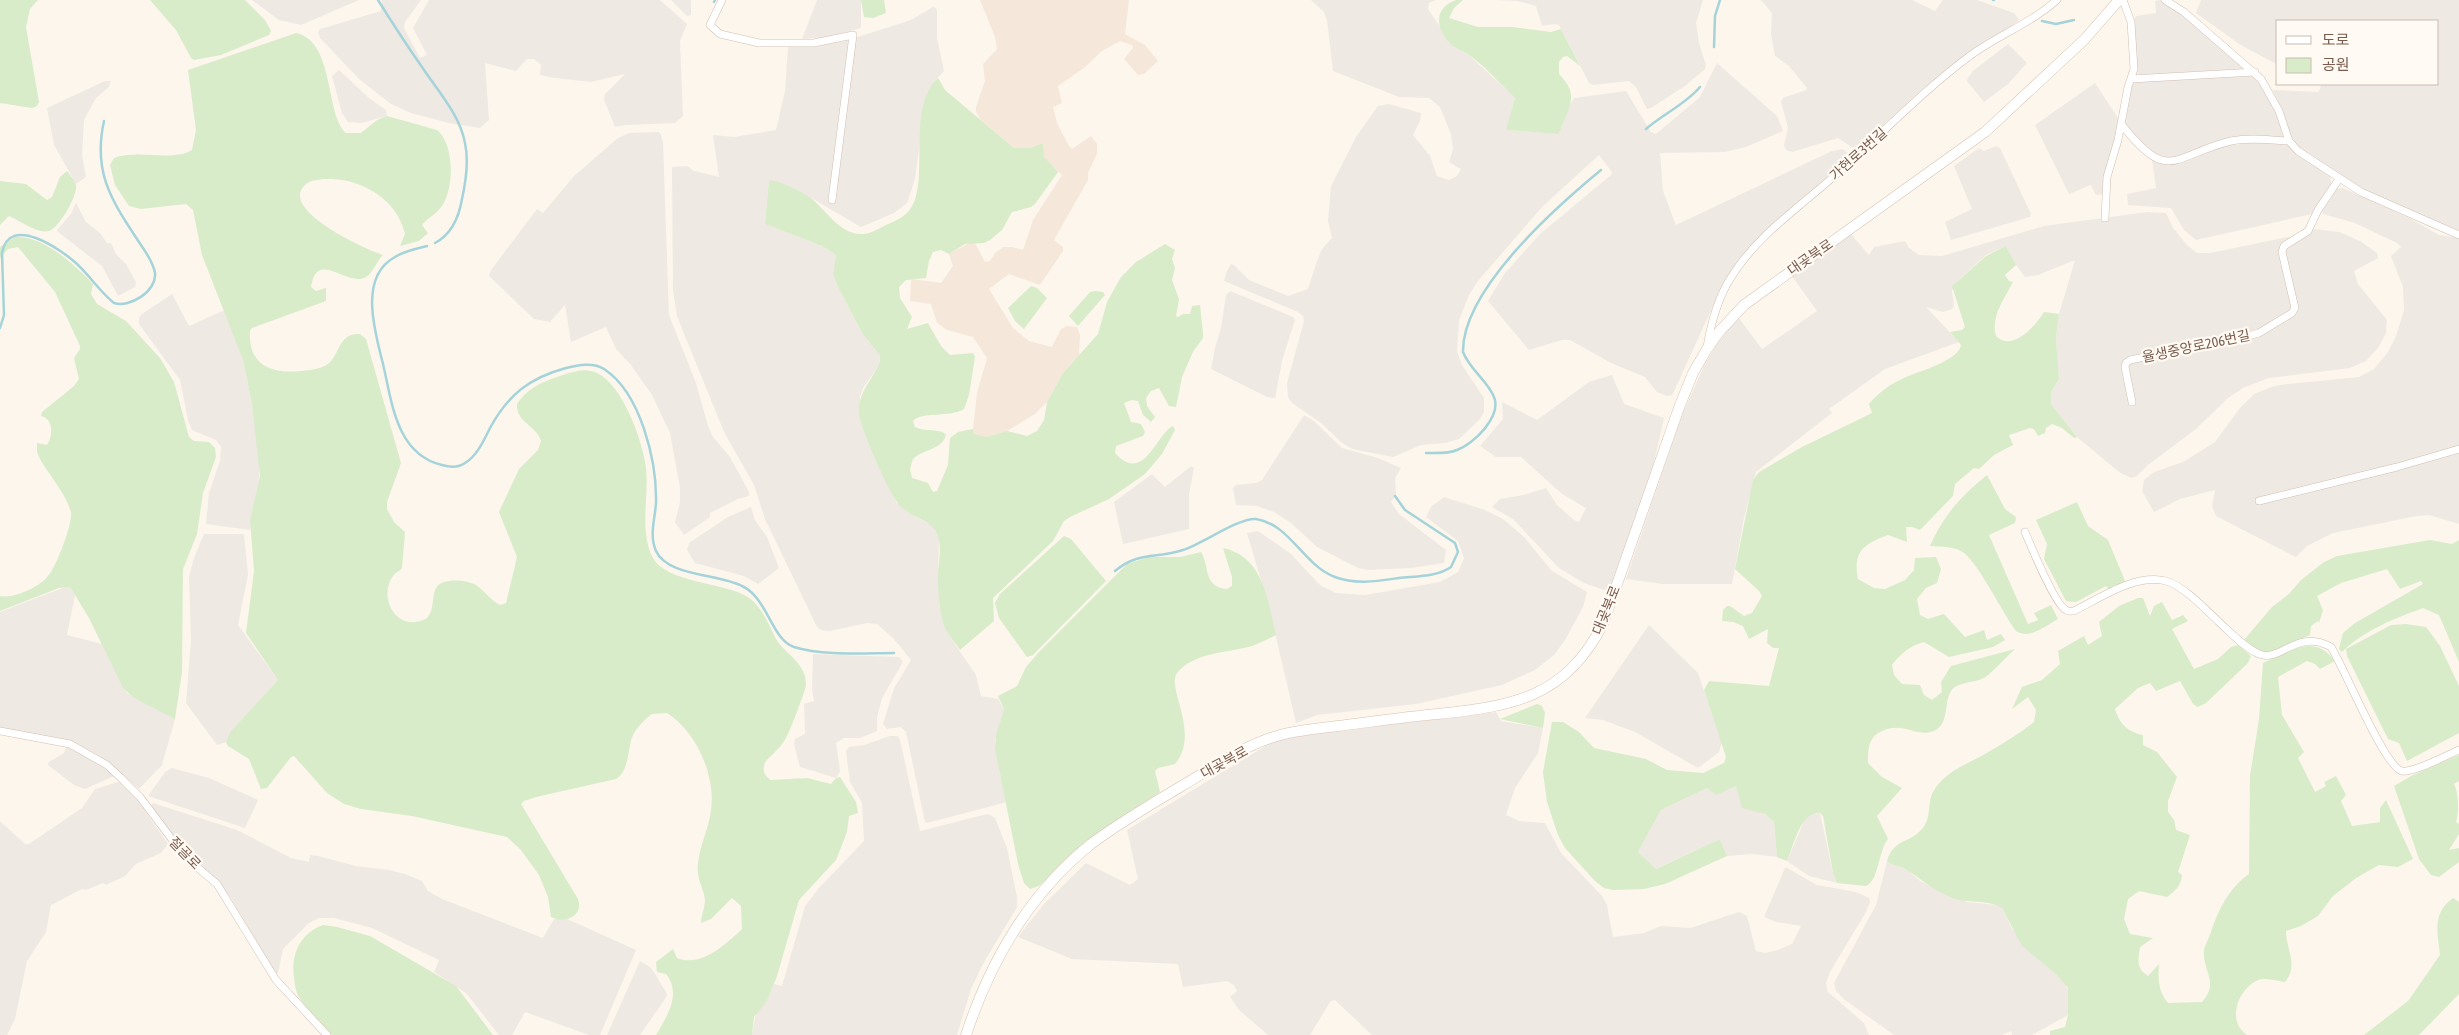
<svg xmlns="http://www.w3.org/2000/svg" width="2459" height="1035" font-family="'Asap Condensed','Noto Sans KR',sans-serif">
  <rect width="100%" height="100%" fill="#fdf6ec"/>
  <!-- residential -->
  <path fill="#f5e8da" d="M980,0H1129L1125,34L1145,45L1158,61L1144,74L1138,75L1124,59L1133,48L1132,45L1120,41L1102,51L1084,68L1058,86L1062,103L1053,107L1057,123L1069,146L1072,149L1091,136L1097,144V154L1088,173V180L1054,240L1063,247V251L1040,285L1009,274L989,289L1013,328L1029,341L1052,347L1061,329L1067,326L1077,327L1080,335L1079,355L1063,373L1047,402L1035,414L1007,431L987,437L978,436L974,434L973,429L977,393L987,358L973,337L947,330L937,323L931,304L910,301L911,279L941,283L953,266L949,254L971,242L975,243L985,262L990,261L995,253L1003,247H1012L1023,250L1033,220L1062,175L1047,162L1042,154L1043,143L1030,148H1014L981,120L976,112V107L985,81L983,64L997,49L995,37Z"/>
  <!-- industrial -->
  <path fill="#efe9e4" d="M252,0H359L301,25L279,20Z
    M382,0H421L405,22L404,28L420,58L427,55L413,28L429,0H660L687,24L680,41L683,116L675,123L626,125L615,127L604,100L605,94L625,74L591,82L555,78L540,75L541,65L534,59H527L516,71L485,63L489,120L480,128L449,123L411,113L391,104L359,79L320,38L318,32L320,29L381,11Z
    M671,0H691V15L687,16Z
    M817,0H861V28L828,37L802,39Z
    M1311,0H1436L1429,3L1428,9L1454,47L1469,55L1515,98L1507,130L1559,134L1567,110L1574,98L1626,91L1651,132L1656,134L1700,97L1717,63L1777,116L1783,131L1746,147L1725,152L1660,153L1663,191L1676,225L1832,151L1843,149L1851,156L1772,224L1741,257L1724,282L1675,389L1672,395L1667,396L1657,392L1645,377L1611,363L1570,340H1562L1529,350L1488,301L1505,273L1540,234L1611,175L1612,172L1599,155L1542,207L1478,281L1469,295L1459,320L1457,351L1462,365L1484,398V412L1480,419L1459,439L1445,443L1421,445L1393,457L1352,449L1341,442L1321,423L1292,403L1288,397L1287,383L1304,321L1303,316L1298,312L1224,281L1227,271L1231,264L1234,265L1249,280L1288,296L1308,289L1317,261L1322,249L1332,238L1328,221L1331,186L1356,137L1378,106L1389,104L1421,113L1420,121L1413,135L1430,156L1437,176L1449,180L1457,176L1461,169L1449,162L1453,149L1451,134L1440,107L1429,98L1399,97L1333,71L1327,20L1324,12Z
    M1496,0H1703L1696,23L1699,43L1706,65L1705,69L1685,86L1651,108L1647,109L1636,87L1629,81L1593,85L1589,83L1559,25L1555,24L1542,26L1536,6L1517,1Z
    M1761,0H1912L1935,11L1943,0H1977L2014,13L2019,20L2012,26L1985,41L1939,75L1856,150L1838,138L1792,152L1786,150L1784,145L1788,128L1781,102L1783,98L1806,90L1807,88L1789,66L1775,56L1771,34L1772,13Z
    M2160,0L2178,11L2244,67L2242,69L2142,75L2138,74L2134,51V20L2136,16L2156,13L2155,1Z
    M2201,0H2459V231L2394,205L2362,189L2301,149L2290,135L2283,111L2273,90L2319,92L2321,85L2317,84H2438V21H2278V65L2239,44L2196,13Z
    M933,7L936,8L937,11V38L944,71L934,82L925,102L915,179L907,203L894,213L861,227L808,196L769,180L765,224L822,246L836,255L833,274L837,285L862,333L880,356L879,365L863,388L860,397L861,421L896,502L907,512L931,525L937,534L939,539L938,573L943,619L950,637L976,675L981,696L998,699L1004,709L995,741L1000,775L1007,802L927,823L925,822L906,732L901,727L887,729L883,724L894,688L911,660L894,639L877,624L867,623L830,631L821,630L817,627L765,519L754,485L724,432L683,331L677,316L673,290L672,167L687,166L694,171L719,177L713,135L734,137L776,130L785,91L788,47H815L845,41L911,20Z
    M2008,44L2027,63L2008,84L1984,102L1967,81L1968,78L1973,71Z
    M339,70L369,98L386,110L387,116L361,123L348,122L342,113L332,76Z
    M2254,76L2275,108L2283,137H2258L2168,159L2148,152L2125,124L2132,81Z
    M105,81H111L109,87L96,98L84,120L82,155L86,177L76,184L54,145L47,108Z
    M2095,83L2120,121L2104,194L2096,195L2091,185L2069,194L2035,125Z
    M658,132L661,134L663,143L669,315L696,383L708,426L713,437L730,457L749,492V496L738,499L710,513V517L684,535L675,522L680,502V488L670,433L652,395L631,365L616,349L606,327L571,342L565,305L550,322L534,319L489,276L491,270L537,209L543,213L574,176L618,138L629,133Z
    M2259,142L2288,145L2330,176L2332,186L2312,214L2196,240L2184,230L2171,208L2128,205L2127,194L2156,188L2152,160L2176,164L2225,146Z
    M1996,146L2000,148L2031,214L2030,217L1951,240L1945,222L1972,209L1954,166L1979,148L1984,151Z
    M2343,188L2411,219L2439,235L2459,238V524L2429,515L2417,516L2333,533L2307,546L2296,557L2216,516L2212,506L2215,490L2180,499L2154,512L2142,491L2144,480L2154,472L2183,462L2215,442L2240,408L2254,394L2274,386L2288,384L2359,377L2374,369L2388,352L2396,336L2404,310L2403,287L2391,256L2401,247L2397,243L2355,223L2323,214L2322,211L2333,195L2337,189Z
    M76,203L86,222L100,233L107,243H111L116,254L126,264L136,282L135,287L118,296L102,266L58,232L57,230L71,214Z
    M2147,212L2166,213L2173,228L2187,245L2197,253H2210L2293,236L2315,229L2339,232L2360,241L2377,253L2378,258L2354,271L2358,284L2387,320L2386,333L2378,348L2366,361L2350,368L2269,378L2243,388L2228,398L2196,429L2148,465L2137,476L2131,478L2119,472L2077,437L2051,404L2050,398L2051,392L2059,379L2056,338L2059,314L2075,260L2038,275L2025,277L2016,265L2006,246L1986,255L1955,283L1952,291L1954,306L1952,309L1943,312L1926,307L1959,342L1885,369L1829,409L1832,413L1756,472L1744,518L1732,584H1663L1626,579L1682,415L1704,366L1716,346L1738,317L1762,349L1817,311L1791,275L1850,233L1869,255L1874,247L1905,241L1909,248L1919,255L1942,256L2044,226Z
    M1230,291L1293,317L1295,320L1282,361L1275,398L1267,397L1211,369L1215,348L1221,328L1226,295Z
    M172,294L189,326L225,310L243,360L252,404L259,457V482L250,530L206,524L209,493L220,461L221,447L216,440L192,430L188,420L180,380L139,324V317L142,314Z
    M1612,375L1624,404L1664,418L1651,476L1611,588L1604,590L1584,583L1559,568L1513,519L1492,507L1500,499L1524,495L1546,488L1557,505L1574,520L1579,522L1586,508L1562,494L1521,457H1496L1480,446L1503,419L1502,402L1537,420L1589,382Z
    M1304,415L1314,421L1342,448L1378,458L1401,468L1395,478L1396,495L1391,502L1399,514L1446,550L1444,563L1411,568L1368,570L1358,568L1317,547L1291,523L1274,512L1257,506L1236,505L1233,488L1236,485L1256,483L1262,480Z
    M1191,466L1194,468L1189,494V529L1123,544L1114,502L1152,474L1165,487Z
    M1444,497L1485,510L1503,519L1524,537L1552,571L1587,592L1583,607L1565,640L1554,655L1535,670L1502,685L1416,704L1317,715L1296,723L1269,607L1247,533L1258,531L1291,554L1320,585L1336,593L1365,595L1440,582L1458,572L1464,558L1458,541L1426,517L1431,507Z
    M751,507L755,520L767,537L779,568L758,584L744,576L695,563L687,550L689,543L728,517Z
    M204,534H244L248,575L238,625L278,680L230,732L226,742L217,745L186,703L191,640L189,577L194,558Z
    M65,587H70L75,595L67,635L102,644L127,693L175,719L162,765L139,789L100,756L75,742L0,728V612Z
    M1649,625L1698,673L1716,726L1722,743L1719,752L1698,768L1635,732L1603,720L1585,718Z
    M813,654L899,657L903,662L882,698L877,717V731L860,738H844L836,743L840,771L836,778L800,767L794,744L795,739L805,734L804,704L814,701L812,690Z
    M1496,712L1501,721L1543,728L1538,753L1515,788L1506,815L1519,821L1545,823L1561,853L1602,896L1607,905L1613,937L1644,933L1661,926L1690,928L1739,912L1747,916L1756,951L1765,953L1778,950L1792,944L1801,926L1776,922L1764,917L1785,868H1787L1817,885L1856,892L1869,898L1870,902L1866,912L1830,972L1826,983L1828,992L1864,1023L1869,1035H1372L1335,1000L1330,1002L1310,1035H1268L1239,1010L1230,997L1237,991L1234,985L1227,981L1183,987L1178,964L1072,959L1018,937L1043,905L1086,863L1130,885L1138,879L1127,830L1267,745L1279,740L1305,735Z
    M890,736H898L900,740L920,831L983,815L988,814L995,818L1007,848L1017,897V907L983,964L971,989L957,1035H752L756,1013L767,1001L774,984L782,986L805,906L819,888L864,841L862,803L850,782L846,751L849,747L864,745Z
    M66,747L93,760L114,776L85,789L74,785L48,765L49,762L64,753Z
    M172,768L209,778L258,800L245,828L148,796L165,772Z
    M121,781L138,801L168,844L161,853L136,864L125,876L106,885L103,883L86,890L82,889L51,905L46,932L27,961L15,1019L7,1035H0V821L25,844H29L82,808L95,789Z
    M1737,786L1757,811L1770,817L1774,822L1777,857L1752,854L1727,856L1720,839L1655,869L1638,852L1661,810L1707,788Z
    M153,803L237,830L291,858L309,862L310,855L318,856L356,866L389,870L405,874L422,881L428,891L442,899L543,938L554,919H567L636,950L600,1035H589L525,1012L512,1035H499L466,993L434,972L439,960L372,928L334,918H319L309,923L283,949L278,973H275L231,898L213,876L188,855L151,807Z
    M1820,813L1833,873L1837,883L1809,876L1787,861L1805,819L1812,814Z
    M1887,861L1907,870L1920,881L1967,902L1998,905L2002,908L2012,929L2064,982L2070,994L2068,1015L2032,1035H2012L2011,1031L2002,1035H1894L1845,1000L1836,991L1834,983L1876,905Z
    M640,961L650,967L655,974L666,992L667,996L640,1035H607Z"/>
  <!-- green -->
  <path fill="#d8ecc9" d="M0,0H38L30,9L26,27L39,102L37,106L32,108L0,103Z
    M150,0H245L265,20L271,31L269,35L221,55L194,60L191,58L176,30Z
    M861,0H884L886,13L873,18L864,17Z
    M1456,0H1463L1454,8L1449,18L1478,27H1513L1551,32L1561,29L1580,66L1567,56L1563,57L1559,62V74C1581,96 1568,107 1559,134L1506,130L1515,98C1500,84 1486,67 1469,55C1464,51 1457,50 1452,45C1436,31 1432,8 1456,0Z
    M296,33C335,41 325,115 346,133H361L377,120L387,116L437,130C455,145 454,188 442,206C437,214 427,218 422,225L428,233L419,241L400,246L405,234C398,201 364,180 332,179C323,179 313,179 306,184C276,209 367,250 383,255C377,261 372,274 366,277C347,288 317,248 311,287L316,291L326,288V301L252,328L250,331C248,366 272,374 302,371C310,370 321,369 328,364C341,353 338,333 360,334L366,339L401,463L387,502V509L394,522L405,532L402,568C400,571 396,572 393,576C377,598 398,635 427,618C435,609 431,598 436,588C442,577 467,580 476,585C485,591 490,600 500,605L506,603L517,557L499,512L519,469L538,450L541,441C536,425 516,423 517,404C526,389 544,381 560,376C572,372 585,367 597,373C623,385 643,442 646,468C649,497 639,532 653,558C667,583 722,582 746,596C761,604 769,625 776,639C783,651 797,658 803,671C805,675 806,680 806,685C806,689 789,734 786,738C781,747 773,754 766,761C762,768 763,775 771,780L807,778L831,784L836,778L840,777L856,802L858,813L849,816L847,832L836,860L799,900L777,976L767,1001L754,1017L752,1035H656C667,1016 682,994 666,974L657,972L656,962L673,949L677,958C701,968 726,944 742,929L741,906L732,898L711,919L701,923C701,915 705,908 705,900C704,888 696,880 698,863C700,845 709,828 711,810C716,776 696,731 667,713L652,714C645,719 637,727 633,735C627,749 630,770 616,779L536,797L524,801L521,804L578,899C584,916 565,924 551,917L548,897L539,875L521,850L507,837L412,816L361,809L344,804L327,793L294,756L291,757L267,788L261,789L249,759L228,746L226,742L230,732L278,680L246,633L254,571L250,520L260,476L252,404L243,360L202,255L193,210L186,204L141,209L129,206L115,185L110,165L114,158C137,149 173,162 192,150L196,130L188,70Z
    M938,78L945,90L1014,148H1030L1043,143L1044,157L1058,172L1035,204L1031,207L1012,212L1002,230L990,240L984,243L965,244L949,254L941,250L933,252L929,261L926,278L906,280L899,287L900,298L912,317L907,329L928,323L941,346L950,355L973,353L975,357L969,395L964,409C950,418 921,411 913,421L915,427C925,432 941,428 946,435C942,450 923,449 913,459L910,469L912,478L928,483L933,492L937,491L948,465L950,438L958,432L973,429L974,434L987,437L1007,431L1027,436L1037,431L1044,420L1047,402L1063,373L1098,334L1107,302L1121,277L1136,262L1165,244L1175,250L1172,259L1175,268L1172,280L1179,299L1176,316L1178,317L1183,314H1190L1192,306L1200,305L1203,333V338L1193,352L1182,377L1176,407L1169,406L1159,388L1151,391L1146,398L1147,406L1155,417L1151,422L1143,415L1138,401L1132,400L1124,403L1131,422L1141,424L1145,432L1143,436L1116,446L1115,453C1144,485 1156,434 1173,426L1175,430L1162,454L1145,474L1109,499L1070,517L1064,521L1053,541L993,598L994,621L960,650C955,643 949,636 945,628C940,617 937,584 938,572C939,560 942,545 937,534C930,519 913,518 902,508C890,497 862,431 859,415C856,389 882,371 880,356L862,333L837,285L833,274L836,255L822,246L765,224L769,180C780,181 798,190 808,196C823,205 839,236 863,234C870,234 878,229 884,226C892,222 901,219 907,213C933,189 904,109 938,78Z
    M67,171C70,175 75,181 76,185C78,195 59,228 49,231C37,234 19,220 9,216L0,225V181L26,184L47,200L52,197L60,177Z
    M15,237C43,235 75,265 93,284L91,294L97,304L126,321L160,358L174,382L189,437L194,441L209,442L215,448L216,457L203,493L197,534L183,569L182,672L175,719L134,698L123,688L89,618L70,587L59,588L0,611V596C13,599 40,587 48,576C56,568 73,523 71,512C66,494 49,475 40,459L37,452V443L47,445C53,436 54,419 41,416L42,412L74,386L79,379L74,358L80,349V346L55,292L18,247L8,249L0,258V247Z
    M2006,246L2016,265L2005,275L2009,281L2013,282C2005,298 1990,317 1996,336C2013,353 2036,325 2044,312L2059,314L2056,338L2059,379L2051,392V404L2077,437L2074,438L2062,428L2052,424L2046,428L2045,433L2038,436L2034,429L2030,428L2009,435L2013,445L1994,455L1979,469L1974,468L1955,484L1953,496L1920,530L1912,527H1906L1907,542L1888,535C1863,544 1853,552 1858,579L1874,588L1885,589L1905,580L1914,570L1915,558L1936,557L1941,569L1937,583L1926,588L1917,599L1920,615L1928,619L1944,614L1965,637L1984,630L1987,640L2001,634L2005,640L1993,647L1949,657L1924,642C1911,645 1900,654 1892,665L1894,675L1902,684L1920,685L1924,695L1932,700L1942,692L1941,682L1951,666L2015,649C2007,656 1990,675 1984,678C1974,683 1954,682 1950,693C1944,705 1949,724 1934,731C1917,738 1903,721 1882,731C1868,737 1868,750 1868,763L1882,777L1902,788L1877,816L1888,839C1878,851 1879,881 1866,886L1837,883L1833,873L1823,816L1820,813C1800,812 1794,845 1787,861L1777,857L1774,822L1765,814L1742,808L1736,786L1716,795L1707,788L1661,810L1638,852L1656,869L1720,839L1727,856L1665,884L1644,889L1614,890L1604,888L1595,881L1565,848L1558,835L1547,802L1543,772L1552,722H1563L1579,732L1594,748L1646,759L1667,770L1703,773L1724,763L1726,757L1704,690L1709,681L1769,686L1779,648H1773L1767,643L1768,629L1749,639L1743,626L1733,622L1722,621L1723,610L1727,606H1730L1744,616L1752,613L1762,596L1759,591L1735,569L1753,480L1759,472L1802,447L1872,413L1869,404C1878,393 1890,384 1904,378C1916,372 1959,361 1961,345L1950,332L1962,330L1965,327L1952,286L1986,256Z
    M1031,286L1037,288L1047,298L1024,329L1015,321L1008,308Z
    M1095,291L1103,292L1105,295L1078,326L1069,316L1090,292Z
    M1987,475L2005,509L2016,517L2015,523L1989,535L2028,624L2038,620L2034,613L2051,605L2058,619C2045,626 2030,640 2016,631C2002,612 1980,566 1964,553C1955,546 1941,547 1930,546C1943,516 1961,496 1987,475Z
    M2077,502L2088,526L2108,540L2125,581L2109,590L2106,586L2076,602L2066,601L2044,559L2047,544L2036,520Z
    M1064,536L1071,539L1106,581L1033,655L1027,657L999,618L995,603L1000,594Z
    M2430,540L2452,544L2459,540V662L2439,615L2423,608C2395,618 2363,631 2342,652L2339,649L2343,633L2355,623L2423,584L2421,581L2400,589L2387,569L2341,583L2317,596L2323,610L2319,623L2318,621L2311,626L2310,635L2276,650L2262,653L2244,640L2272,607L2289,594L2301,580L2324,562L2337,556Z
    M1223,548C1264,556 1268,602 1276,635C1268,639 1260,643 1252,646C1228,653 1194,652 1177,673C1166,688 1201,733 1175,764L1158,768L1155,771L1160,792L1092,837L1039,886L1030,889L1024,883L1018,864L995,749L996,735L1004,709L998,696L1017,686L1026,667L1039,652L1127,564L1149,557H1180L1201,552C1210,567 1203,587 1227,589L1232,586V577Z
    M2138,598H2143L2150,616L2154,606L2162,602L2172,620L2183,615L2188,621L2172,629L2194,669L2218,659L2231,647L2238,645L2251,656L2248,663L2206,703L2198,707L2193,704L2180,681L2156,691L2150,683L2138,688L2115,709C2119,724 2128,732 2143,735V745L2157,752L2177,777L2168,801V812L2174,820L2176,830L2190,835L2178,872L2182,875C2181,886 2175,891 2167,897L2139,891L2128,899L2124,919L2130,934L2153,938L2140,947C2138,961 2136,968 2148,976L2159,964C2158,979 2158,991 2168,1003L2202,1002C2220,982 2202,971 2204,950C2205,945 2209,938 2211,932C2219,909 2228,889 2249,874L2250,776L2259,719L2263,663C2289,652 2313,632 2335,661L2320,669L2315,664L2307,661L2278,677L2282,715L2304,752L2298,758L2315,792L2326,786L2324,782L2336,776L2346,795L2341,801L2352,826L2380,822V808L2386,800L2413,859L2398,867L2379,865L2356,878L2333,896L2318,916L2301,926L2286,931C2286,949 2299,966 2285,982C2277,981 2266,977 2258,980C2238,989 2226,1021 2247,1035H2050V1031L2065,1027L2068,1015V988L2056,974L2022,946L2002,908C1990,900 1970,903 1956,899C1937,893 1924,881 1908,871C1902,866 1893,866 1887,861C1894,838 1909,844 1922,829C1932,818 1927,803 1933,792C1944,772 1967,764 1985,754C2002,744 2019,734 2034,722L2036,710L2028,697L2012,709L2022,687L2042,680L2060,664L2058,651L2084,636L2088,645L2102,636L2099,622L2119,606Z
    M2406,624L2426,627L2440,646L2459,686V733L2407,761L2399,743L2388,739L2347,656L2346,649L2391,625Z
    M1537,704L1542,706L1545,713L1543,728L1500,719Z
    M2459,755V781L2454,784C2459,793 2459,813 2456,822L2459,824V834L2449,850L2459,848V862L2439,877L2431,875L2419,859L2394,786L2411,776Z
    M2453,898L2459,902V994L2419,1035H2364L2408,1001L2440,955C2438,933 2431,914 2453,898Z
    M323,925L337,927L370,936L456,986L493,1035H332C321,1023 304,1008 297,993C295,989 295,983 294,978C291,955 299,934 323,925Z"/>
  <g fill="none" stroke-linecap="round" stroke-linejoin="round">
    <!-- stream -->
    <path stroke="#a5d3da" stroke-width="2.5" d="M378,0C393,24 408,47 424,70C439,92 460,116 465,143C469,161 466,181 462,199C459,217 452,234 435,243
      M1993,0H1994
      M714,2L715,0
      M2042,21L2056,24L2074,20
      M1714,47L1715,16L1720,0
      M1646,129C1663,114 1686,104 1700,87
      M427,246C416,249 404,251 395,257C358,277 375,332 383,364C392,402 396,454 442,465C449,467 458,468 465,463C477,456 484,440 490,428C508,395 529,378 566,368C578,365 593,362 604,369C641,393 657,462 656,503C655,519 649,535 656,551C667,576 719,574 742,586C768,598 771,639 794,647C823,656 864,653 894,653
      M0,328L4,315L2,253C9,213 62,250 77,264C90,276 100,292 114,303C130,308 157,291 155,273C153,260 143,249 137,239C110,198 93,171 104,121
      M1426,453C1436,453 1448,454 1457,450C1474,444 1502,416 1494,397C1487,380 1470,370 1463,352C1462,290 1556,207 1601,170
      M1115,571C1139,551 1156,559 1183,550C1202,544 1240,517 1256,519C1290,524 1304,566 1335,577C1356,585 1378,581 1399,578C1416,576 1437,577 1451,567L1458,552L1455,543L1405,510L1395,496"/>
    <defs>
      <path id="street" d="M722,0L710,25L720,34L759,43H814L853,35L832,200
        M2165,0L2184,12L2261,79L2279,111L2289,141L2298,151L2361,192L2459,235
        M2131,79L2255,72
        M2122,125C2169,185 2173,155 2231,141C2250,137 2270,140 2289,141
        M2105,218L2107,177L2118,140L2128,87L2134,69L2131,22L2123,0
        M1707,347C1711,323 1718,297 1732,276C1757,236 1797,209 1832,178C1879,137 1921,92 1971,55C1999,35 2031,23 2057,0
        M2132,402L2125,367L2126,363L2130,360L2248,336L2259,333L2292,313L2295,308L2282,252L2284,246L2308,231L2318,210L2339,179
        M2259,501L2397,467L2459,449
        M2025,532C2031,546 2055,605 2066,610C2068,612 2071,611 2074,611C2100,598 2136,573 2166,581C2184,586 2207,611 2220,623C2232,634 2245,648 2259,654C2281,663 2296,628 2331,647C2344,667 2385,768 2402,771C2414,773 2447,755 2459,750
        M0,731L70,744L107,765L121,778L140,797L186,858L217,884L276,980L327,1035"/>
      <path id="secondary" d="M966,1035C990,962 1030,893 1091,844C1119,823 1150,805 1180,787C1211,769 1242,746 1277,736C1296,730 1317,729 1337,726C1370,722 1404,717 1438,714C1513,706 1565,698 1603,624L1680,405L1693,373L1707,349L1719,332L1744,305L1985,132L2084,40L2119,0"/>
    </defs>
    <!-- street casing -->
    <use href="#street" stroke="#d1beb0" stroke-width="8"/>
    <!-- secondary casing -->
    <use href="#secondary" stroke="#d6c0b0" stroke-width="11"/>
    <!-- street -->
    <use href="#street" stroke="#fff" stroke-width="7"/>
    <!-- secondary -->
    <use href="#secondary" stroke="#fff" stroke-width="10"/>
  </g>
  <g text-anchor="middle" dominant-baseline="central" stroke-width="4.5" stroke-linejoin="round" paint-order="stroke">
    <!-- street labels -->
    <g font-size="14" fill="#7a5c4d" stroke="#fffaf3">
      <text transform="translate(1858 154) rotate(-42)">가현로3번길</text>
      <text transform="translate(1810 257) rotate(-35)">대곶북로</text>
      <text transform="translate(2196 346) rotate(-12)">율생중앙로206번길</text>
      <text transform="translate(1606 610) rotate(-68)">대곶북로</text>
      <text transform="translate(1224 762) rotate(-29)">대곶북로</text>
      <text transform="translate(185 853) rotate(46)">절골로</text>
    </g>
  </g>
  <!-- legend -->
  <rect x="2276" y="20" width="162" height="65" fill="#fffaf3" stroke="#cabbb1"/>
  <rect x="2286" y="36" width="25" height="8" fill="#ffffff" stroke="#cabbb1"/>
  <text x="2322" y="45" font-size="15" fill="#7a5c4d">도로</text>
  <rect x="2286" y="58" width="25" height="15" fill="#d8ecc9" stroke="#cabbb1"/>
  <text x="2322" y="70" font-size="15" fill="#7a5c4d">공원</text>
</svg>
